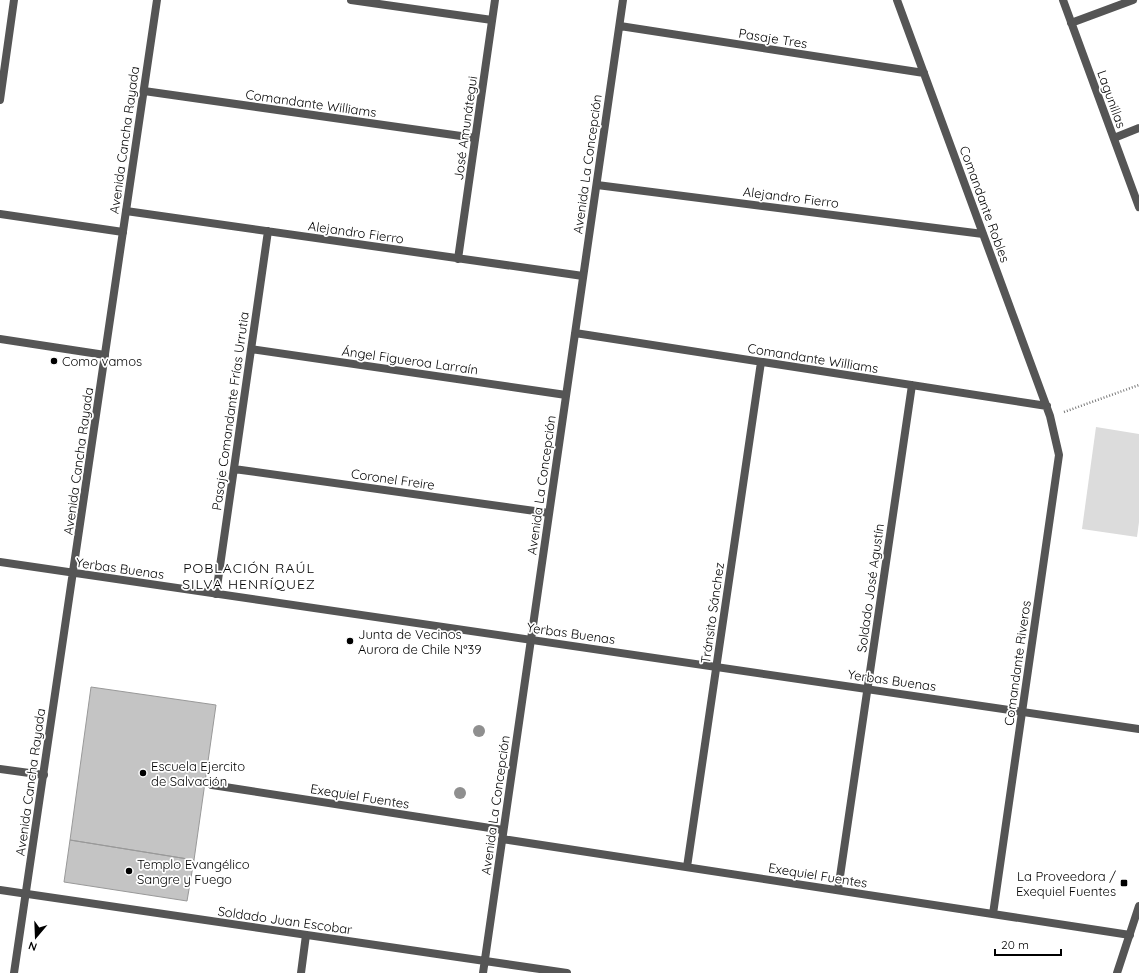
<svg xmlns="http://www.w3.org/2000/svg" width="1139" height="973" font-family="Quicksand,sans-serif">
  <rect width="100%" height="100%" fill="#fff"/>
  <!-- green -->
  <path fill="#dcdcdc" d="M1096,427L1139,434V522L1137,537L1082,529Z"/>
  <!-- building -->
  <path fill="#c4c4c4" stroke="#999" d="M91,687L216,705L194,860L70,840Z
    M70,840L194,860L187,901L64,882Z"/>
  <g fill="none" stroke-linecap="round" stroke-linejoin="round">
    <!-- path -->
    <path stroke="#777" stroke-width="2.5" stroke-dasharray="1 2" stroke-linecap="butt" d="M1064,412L1139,385"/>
    <!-- minor -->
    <path stroke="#555" stroke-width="8" d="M351,0L492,20
      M897,0L1050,416L1059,455L993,914
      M1063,0L1139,207
      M1071,23L1133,0
      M620,26L924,73
      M144,91L475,138
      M0,100L14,0
      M1114,138L1139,128
      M597,185L983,234
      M126,211L583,276
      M0,214L123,232
      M458,259L495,0
      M575,333L1047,406
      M0,339L105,355
      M251,349L566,395
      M234,469L549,513
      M216,594L268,231
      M0,769L44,775
      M212,785L503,830
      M502,839L1130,935
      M687,867L761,362
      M0,890L567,973
      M838,890L912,385
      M301,973L306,935
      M483,973L623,0"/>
    <!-- tertiary -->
    <path stroke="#555" stroke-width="8" d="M0,562L1139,729
      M14,973L157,0
      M1117,973L1139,906"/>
  </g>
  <!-- trees -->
  <g fill="#8f8f8f">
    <circle cx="479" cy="731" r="6"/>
    <circle cx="460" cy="793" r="6"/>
  </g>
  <!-- markers -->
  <g fill="#000" stroke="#fff" stroke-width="1.5">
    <circle cx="54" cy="361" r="4"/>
    <circle cx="350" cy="641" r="4"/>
    <circle cx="143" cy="773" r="4"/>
    <circle cx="129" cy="871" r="4"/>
    <rect x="1120" y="879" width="8" height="8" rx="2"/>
  </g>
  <g text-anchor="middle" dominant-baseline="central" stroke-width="3.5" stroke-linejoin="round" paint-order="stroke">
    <!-- street labels -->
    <g font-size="13" fill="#000" stroke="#fff">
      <text transform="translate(773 38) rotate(9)">Pasaje Tres</text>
      <text transform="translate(1112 99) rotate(70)">Lagunillas</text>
      <text transform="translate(311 103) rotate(8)">Comandante Williams</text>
      <text transform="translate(465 128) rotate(-82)">José Amunátegui</text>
      <text transform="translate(124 140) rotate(-82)">Avenida Cancha Rayada</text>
      <text transform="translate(587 164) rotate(-82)">Avenida La Concepción</text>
      <text transform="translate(791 197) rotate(7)">Alejandro Fierro</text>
      <text transform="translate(985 204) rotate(70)">Comandante Robles</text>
      <text transform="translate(356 232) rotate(8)">Alejandro Fierro</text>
      <text transform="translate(813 358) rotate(9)">Comandante Williams</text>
      <text transform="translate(410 360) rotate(8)">Ángel Figueroa Larraín</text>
      <text transform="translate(230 411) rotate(-82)">Pasaje Comandante Frías Urrutia</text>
      <text transform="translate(78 461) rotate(-82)">Avenida Cancha Rayada</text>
      <text transform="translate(393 479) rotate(8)">Coronel Freire</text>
      <text transform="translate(541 485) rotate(-82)">Avenida La Concepción</text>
      <text transform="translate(120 568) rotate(8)">Yerbas Buenas</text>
      <text transform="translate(870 588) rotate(-82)">Soldado José Agustín</text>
      <text transform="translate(712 613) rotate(-82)">Tránsito Sánchez</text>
      <text transform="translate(571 633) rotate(8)">Yerbas Buenas</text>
      <text transform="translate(1017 663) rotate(-82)">Comandante Riveros</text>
      <text transform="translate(892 680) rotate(8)">Yerbas Buenas</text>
      <text transform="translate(30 782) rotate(-82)">Avenida Cancha Rayada</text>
      <text transform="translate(360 796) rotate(9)">Exequiel Fuentes</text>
      <text transform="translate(495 805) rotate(-82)">Avenida La Concepción</text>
      <text transform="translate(818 875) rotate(9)">Exequiel Fuentes</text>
      <text transform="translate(285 920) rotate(8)">Soldado Juan Escobar</text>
    </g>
    <!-- poi labels -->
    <g font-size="13" fill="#000" stroke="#fff" text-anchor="start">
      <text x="62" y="361">Como vamos</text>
      <text x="358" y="634">Junta de Vecinos<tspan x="358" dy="15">Aurora de Chile N°39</tspan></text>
      <text x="151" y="766">Escuela Ejercito<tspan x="151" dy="15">de Salvación</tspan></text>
      <text x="137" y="864">Templo Evangélico<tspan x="137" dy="15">Sangre y Fuego</tspan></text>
      <text x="1116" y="876" text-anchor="end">La Proveedora /<tspan x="1116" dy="15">Exequiel Fuentes</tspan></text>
    </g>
    <!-- neighbourhood labels -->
    <g font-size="14" letter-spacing="1" fill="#000" stroke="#fff">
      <text x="249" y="568">POBLACIÓN RAÚL<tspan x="249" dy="16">SILVA HENRÍQUEZ</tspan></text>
    </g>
  </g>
  <!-- north arrow -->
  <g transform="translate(36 937) rotate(199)" stroke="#ffffff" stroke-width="3" paint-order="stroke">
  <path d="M0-3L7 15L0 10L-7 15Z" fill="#000000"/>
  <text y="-6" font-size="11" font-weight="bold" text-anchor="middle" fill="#000000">N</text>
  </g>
  <!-- scale -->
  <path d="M995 949v6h66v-6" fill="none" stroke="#000000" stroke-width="2"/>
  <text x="1001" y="949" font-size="12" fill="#000000" stroke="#ffffff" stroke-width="3" paint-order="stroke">20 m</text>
</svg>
